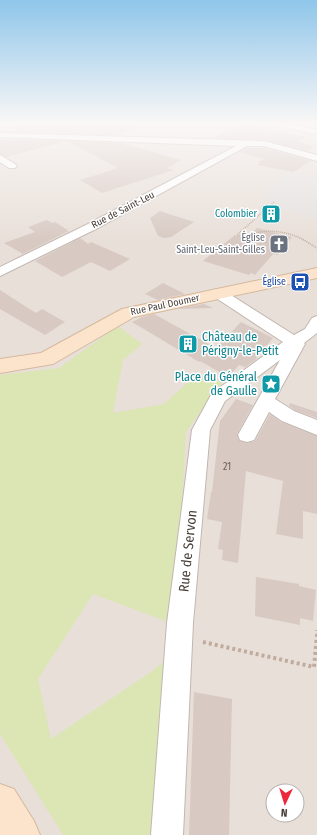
<svg xmlns="http://www.w3.org/2000/svg" width="317" height="835" font-family="'Fira Sans Condensed',sans-serif">
  <rect width="100%" height="100%" fill="#f4eeea"/>
  <!-- residential -->
  <path fill="#e8dfd8" fill-rule="evenodd" d="M0,124H317V835H0ZM273,791H297V815H273Z"/>
  <!-- green -->
  <path fill="#dce6b5" d="M118,326L142,344L123,360L113,413L164,404L196,375L222,382L186,432L180,546L171,623L93,594L38,679L51,739L148,674L167,659L153,833L148,835H63L0,734V375L59,368Z"/>
  <!-- parking -->
  <path fill="#e3e0de" d="M291,172L317,179V219L273,207L263,194Z"/>
  <!-- building -->
  <path fill="#d8cac3" d="M11,124H137V128L116,135L17,132Z
    M240,124H250L306,137L298,142L315,146L307,151L264,140L212,138Z
    M6,139L121,143L181,160L167,168L174,170L102,193L80,180L118,168L67,141L6,157L0,154V140Z
    M247,148H264L311,161L293,172L257,165L260,163L258,162L264,159L240,152Z
    M160,211L194,222L171,237L164,238L158,236L150,218Z
    M47,220L52,223L55,222L69,231L23,254L4,243L35,232L28,227Z
    M257,228L292,237L278,255L273,254L255,275L251,273L249,275L203,261L235,235L247,239Z
    M80,238L88,244L91,242L130,259L110,271L91,262L62,277L35,261Z
    M163,283L185,294L158,300L145,294Z
    M0,290L36,313L42,309L65,322L45,335L0,309Z
    M204,304L213,308L177,309Z
    M154,314L216,348L241,322L273,338L255,360L245,367L239,365L228,377L200,361L199,362L132,322L142,317Z
    M236,399L253,405L237,434L240,441L247,443L255,441L270,414L281,422L317,436V514L303,511V539L276,534L283,481L246,471L238,563L222,560L223,550L218,549L222,522L207,519L211,492H212L220,421Z
    M290,403L317,412V418L295,410L289,406Z
    M256,577L299,584V586L316,590L313,621L300,618V625L255,616Z
    M194,692L232,699L229,835H189Z"/>
  <g fill="none" stroke-linecap="round" stroke-linejoin="round">
    <defs>
      <path id="street" d="M266,124H290L317,130V134Z
        M0,133L264,141L317,155V161L264,146H247L96,229L0,276V267L88,224L236,146L0,137Z
        M0,155L15,164L17,166L15,168H9L0,162Z
        M218,289L223,290L294,335L305,329L312,318L317,316V333L304,343L305,344L275,399L294,411L317,420V435L282,421L269,412L254,440L247,442L240,440L238,435L280,360L225,401L210,430L193,623L183,835H151L167,623L192,430L212,393L283,342L213,296L211,293L213,290Z"/>
      <path id="secondary" d="M317,268V278L134,317L53,364L0,373V359L41,353L122,309Z
        M0,784L14,789L34,821L40,835H0Z"/>
    </defs>
    <!-- street casing -->
    <use href="#street" stroke="#c2b7b0" stroke-width="2"/>
    <!-- secondary casing -->
    <use href="#secondary" stroke="#d4b99e" stroke-width="2"/>
    <!-- path-far2 -->
    <path stroke="#c0ac9f" stroke-width="1.5" stroke-dasharray="1 1" stroke-linecap="butt" d="M274,202L237,235L245,237C259,229 279,230 295,236C302,238 310,244 317,248"/>
    <!-- path-far1 -->
    <path stroke="#c0ac9f" stroke-width="3" stroke-dasharray="2.5 2.5" stroke-linecap="butt" d="M317,636V630"/>
    <!-- path -->
    <path stroke="#c0ac9f" stroke-width="4" stroke-dasharray="3 3" stroke-linecap="butt" d="M203,642L314,667L317,635"/>
    <!-- street -->
    <use href="#street" fill="#fff" fill-rule="evenodd"/>
    <!-- secondary -->
    <use href="#secondary" fill="#fce4cc" fill-rule="evenodd"/>
  </g>
  <!-- sky -->
  <linearGradient id="sky" x2="0" y2="1"><stop stop-color="#8fc6ea"/><stop offset="0.51" stop-color="#faf7f6"/><stop offset="1" stop-color="#faf7f6" stop-opacity="0"/></linearGradient>
  <rect width="317" height="241" fill="url(#sky)"/>
  <!-- icons -->
  <defs>
    <symbol id="building-square" viewBox="-11 -11 22 22"><rect x="-9" y="-9" width="18" height="18" rx="4" fill="#0f9aa8" stroke="#fff"/><path d="M-4-6H4V6H1V3H-1V6H-4ZM-2.5-4.3h1.7v1.8h-1.7ZM.8-4.3h1.7v1.8H.8ZM-2.5-1h1.7V.8h-1.7ZM.8-1h1.7V.8H.8Z" fill="#fff"/></symbol>
    <symbol id="church-square" viewBox="-11 -11 22 22"><rect x="-9" y="-9" width="18" height="18" rx="4" fill="#6b7280" stroke="#fff"/><path d="M-1.2-6h2.4v3.5h3.3v2.4h-3.3V6h-2.4V-.1h-3.3v-2.4h3.3Z" fill="#fff"/></symbol>
    <symbol id="bus-square" viewBox="-11 -11 22 22"><rect x="-9" y="-9" width="18" height="18" rx="4" fill="#1a4fb4" stroke="#fff"/><path d="M-5-6H5V4H4V6H2V4H-2V6H-4V4H-5ZM-3.5-4V0h7V-4ZM-3.5 1.2v1.5H-2V1.2ZM2 1.2v1.5H3.5V1.2Z" fill="#fff"/></symbol>
    <symbol id="sight-square" viewBox="-11 -11 22 22"><rect x="-9" y="-9" width="18" height="18" rx="4" fill="#0f9aa8" stroke="#fff"/><path d="M0-6L1.8-2.2L6-1.7L2.9 1.2L3.7 5.4L0 3.3L-3.7 5.4L-2.9 1.2L-6-1.7L-1.8-2.2Z" fill="#fff"/></symbol>
  </defs>
  <g fill-rule="evenodd">
    <use href="#building-square" x="260" y="203" width="22" height="22"/>
    <use href="#church-square" x="268" y="233" width="22" height="22"/>
    <use href="#bus-square" x="289" y="271" width="22" height="22"/>
    <use href="#building-square" x="177" y="333" width="22" height="22"/>
    <use href="#sight-square" x="260" y="373" width="22" height="22"/>
  </g>
  <g text-anchor="middle" dominant-baseline="central" stroke-width="3" stroke-linejoin="round" paint-order="stroke">
    <!-- far-street labels -->
    <g font-size="10" fill="#483e38" stroke="#fff">
      <text transform="translate(123 210) rotate(-27)">Rue de Saint-Leu</text>
      <text transform="translate(165 305) rotate(-12)">Rue Paul Doumer</text>
    </g>
    <!-- far-culture labels -->
    <g font-size="10" fill="#0d838f" stroke="#fff" text-anchor="end">
      <text x="257" y="214">Colombier</text>
    </g>
    <!-- far-worship labels -->
    <g font-size="10" fill="#5b616d" stroke="#fff" text-anchor="end">
      <text x="265" y="238">Église<tspan x="265" dy="12">Saint-Leu-Saint-Gilles</tspan></text>
    </g>
    <!-- far-transit labels -->
    <g font-size="10" fill="#164399" stroke="#fff" text-anchor="end">
      <text x="286" y="282">Église</text>
    </g>
    <!-- number labels -->
    <g font-size="10" fill="#6c615b">
      <text x="227" y="467">21</text>
    </g>
    <!-- culture labels -->
    <g font-size="12" fill="#0d838f" stroke="#fff" text-anchor="start">
      <text x="202" y="337">Château de<tspan x="202" dy="14">Périgny-le-Petit</tspan></text>
      <text x="257" y="377" text-anchor="end">Place du Général<tspan x="257" dy="14">de Gaulle</tspan></text>
    </g>
    <!-- near-street labels -->
    <g font-size="14" fill="#483e38" stroke="#fff">
      <text transform="translate(188 551) rotate(-84)">Rue de Servon</text>
    </g>
  </g>
  <!-- north arrow -->
  <g transform="translate(285 803) rotate(184)"><circle r="19" fill="#ffffff" stroke="#b6b2af"/>
  <path d="M0-3L7 15L0 10L-7 15Z" fill="#ee273a"/>
  <text y="-6" font-size="11" font-weight="bold" text-anchor="middle" fill="#483e38">N</text>
  </g>
</svg>
